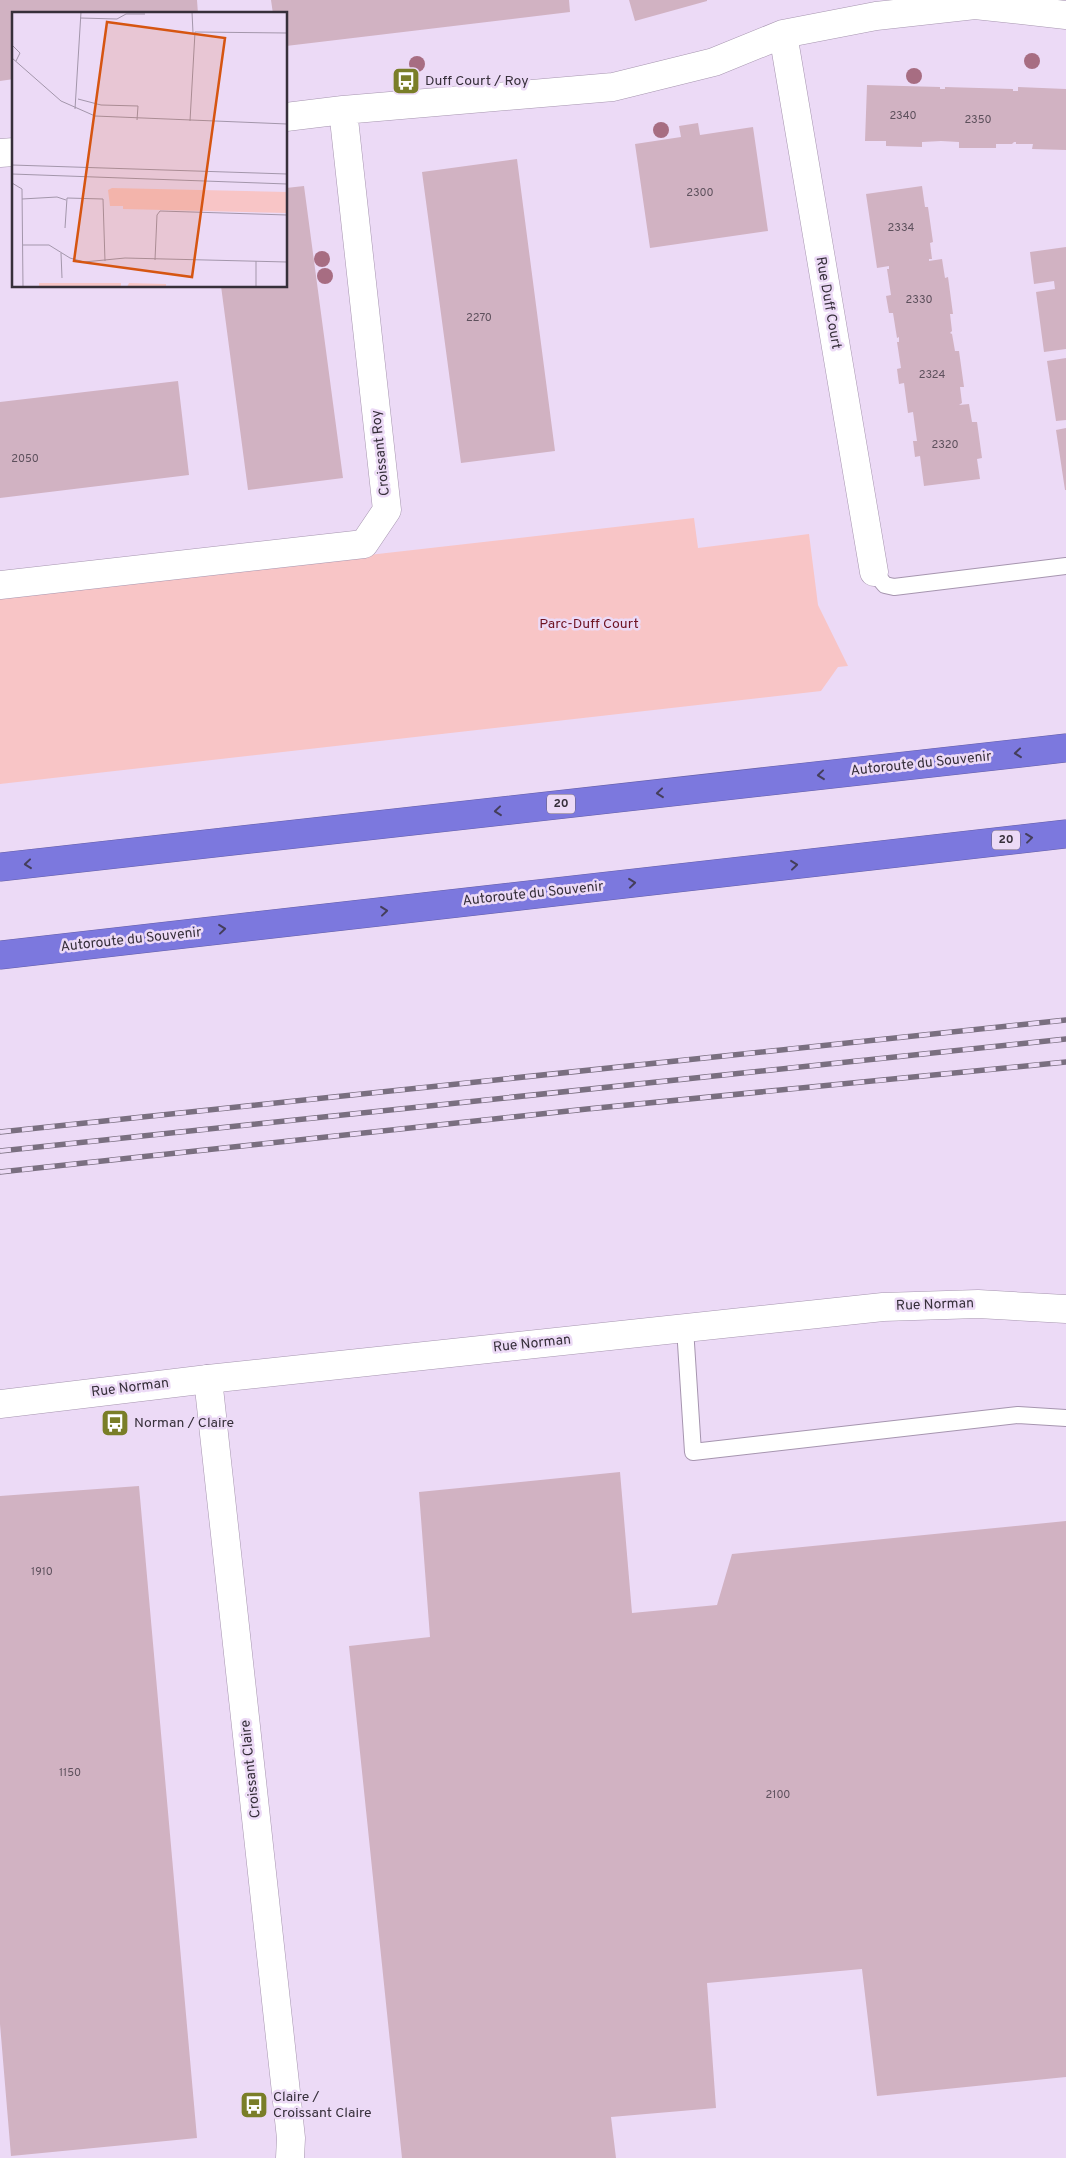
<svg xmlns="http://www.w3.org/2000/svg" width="1066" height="2158" font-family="Overpass,sans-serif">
  <rect width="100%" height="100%" fill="#ecdaf6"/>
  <!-- green -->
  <path fill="#f8c5c6" d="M694,518L698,548L809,534L818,605L848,666L838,667L821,691L0,784V597Z"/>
  <!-- building -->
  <path fill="#d1b2c2" d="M0,0H197L198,14H14V79L0,81Z
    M271,0H569L570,12L286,46V14H273Z
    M629,0H707V1L635,21Z
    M867,85L940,87V89H945V87L1013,89V91H1018V87L1066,89V150L1032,149L1033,144H1016V142H1014L1012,144H996V148H959V142L941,141L922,142V147L886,146V141H865Z
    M698,123L700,135L753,127L768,231L650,248L635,144L681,137L679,126Z
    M517,159L555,451L461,463L422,172Z
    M304,186L343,478L248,490L221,286H286V188Z
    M922,186L925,207H928L933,242L930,243L932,259H929V261L942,259L945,278L948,277L953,314H950L952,331L950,333L952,334L955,351H959L964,387H960L962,403L959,405L969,404L972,422H977L982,458L977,459L980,479L924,486L920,456L915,457L913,441H917L913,412L908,413L904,383L899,384L897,369L901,368L897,342H899V337L897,338L893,313H889L886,296L891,295L887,269H889V266L877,268L866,194Z
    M1066,247V349L1044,352L1036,292L1055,289L1054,281L1034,284L1030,252Z
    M1066,358V420L1056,421L1047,361Z
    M178,381L189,475L0,498V402Z
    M1066,428V490H1065L1056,430Z
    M620,1472L632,1613L717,1605L732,1554L1066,1521V2077L877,2096L862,1969L707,1983L716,2108L611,2117L616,2158H402L349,1646L430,1637L419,1492Z
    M139,1486L197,2138L11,2156L0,2024V1496Z"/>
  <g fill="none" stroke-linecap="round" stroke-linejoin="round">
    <defs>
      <path id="lane" d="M874,572L885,585L894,587L1066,566
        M685,1328L693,1452L1018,1415L1066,1418"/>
      <path id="street" d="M783,34L874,572
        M286,117L343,110L613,87L714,62L783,34L876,16L975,5L1066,15
        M0,153L14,152
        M0,585L364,544L387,510L343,110
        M290,2158L291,2138L208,1379L883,1307L978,1304L1066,1309"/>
      <path id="secondary" d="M0,1404L208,1379"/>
      <path id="highway" d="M0,867L1066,748
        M0,955L1066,834"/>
    </defs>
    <!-- lane casing -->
    <use href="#lane" stroke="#a695af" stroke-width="18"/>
    <!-- street casing -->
    <use href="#street" stroke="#a695af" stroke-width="29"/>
    <!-- secondary casing -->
    <use href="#secondary" stroke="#a695af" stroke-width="29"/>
    <!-- highway casing -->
    <use href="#highway" stroke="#645ea5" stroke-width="29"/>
    <!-- lane -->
    <use href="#lane" stroke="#fff" stroke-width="16"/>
    <!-- street -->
    <use href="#street" stroke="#fff" stroke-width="28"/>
    <!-- secondary -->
    <use href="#secondary" stroke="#fff" stroke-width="28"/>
    <!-- highway -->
    <use href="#highway" stroke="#7c78de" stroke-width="28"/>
    <defs>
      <path id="rail" d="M0,1132L1066,1020
        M0,1151L1066,1039
        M0,1172L587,1109L1066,1062"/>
    </defs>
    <!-- rail casing -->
    <use href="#rail" stroke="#7a6f80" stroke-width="5.5"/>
    <!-- rail -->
    <use href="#rail" stroke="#ecdaf6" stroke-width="4" stroke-dasharray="11" stroke-linecap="butt"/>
  </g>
  <!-- trees -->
  <g fill="#a76d82">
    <circle cx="1032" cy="61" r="8"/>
    <circle cx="417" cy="64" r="8"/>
    <circle cx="914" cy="76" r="8"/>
    <circle cx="661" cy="130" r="8"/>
    <circle cx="322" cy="259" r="8"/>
    <circle cx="325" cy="276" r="8"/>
  </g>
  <!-- one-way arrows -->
  <defs><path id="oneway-chevron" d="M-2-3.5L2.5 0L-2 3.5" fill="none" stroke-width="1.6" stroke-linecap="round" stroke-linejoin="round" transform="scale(1.25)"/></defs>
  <g stroke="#443e5b">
    <use href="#oneway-chevron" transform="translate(1018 753) rotate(174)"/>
    <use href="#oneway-chevron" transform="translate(821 775) rotate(174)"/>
    <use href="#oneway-chevron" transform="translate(660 793) rotate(174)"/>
    <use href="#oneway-chevron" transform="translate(498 811) rotate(174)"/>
    <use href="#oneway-chevron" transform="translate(1029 838) rotate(-7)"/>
    <use href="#oneway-chevron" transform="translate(28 864) rotate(174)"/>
    <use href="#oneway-chevron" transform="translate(794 865) rotate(-6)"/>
    <use href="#oneway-chevron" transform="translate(632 883) rotate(-6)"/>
    <use href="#oneway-chevron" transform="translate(384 911) rotate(-6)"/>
    <use href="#oneway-chevron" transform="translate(222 929) rotate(-6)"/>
  </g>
  <!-- icons -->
  <defs>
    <symbol id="bus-square" viewBox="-11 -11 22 22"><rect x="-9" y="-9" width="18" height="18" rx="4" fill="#7a7e28" stroke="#ecdaf6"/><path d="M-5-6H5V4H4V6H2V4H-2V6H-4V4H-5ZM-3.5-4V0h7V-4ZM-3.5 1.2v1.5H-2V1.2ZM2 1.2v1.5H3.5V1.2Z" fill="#fff"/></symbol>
  </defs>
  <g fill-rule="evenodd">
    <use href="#bus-square" x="390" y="65" width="32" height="32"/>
    <use href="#bus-square" x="99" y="1407" width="32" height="32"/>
    <use href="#bus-square" x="238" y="2089" width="32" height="32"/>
  </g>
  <g text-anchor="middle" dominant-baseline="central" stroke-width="5" stroke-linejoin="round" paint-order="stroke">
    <!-- number labels -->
    <g font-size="11" fill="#5d505c">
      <text x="903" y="116">2340</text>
      <text x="978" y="120">2350</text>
      <text x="700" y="193">2300</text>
      <text x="901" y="228">2334</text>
      <text x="919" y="300">2330</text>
      <text x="479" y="318">2270</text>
      <text x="932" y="375">2324</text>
      <text x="945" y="445">2320</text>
      <text x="25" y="459">2050</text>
      <text x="42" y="1572">1910</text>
      <text x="70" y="1773">1150</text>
      <text x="778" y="1795">2100</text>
    </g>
    <!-- shield labels -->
    <g fill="#ecdaf6" stroke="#6d6272" stroke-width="1">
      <rect x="547" y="794.5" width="28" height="19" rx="4"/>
      <rect x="992" y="830.5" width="28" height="19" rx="4"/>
    </g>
    <g font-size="12" font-weight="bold" fill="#362f3a">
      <text x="561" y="804">20</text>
      <text x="1006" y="840">20</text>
    </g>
    <!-- poi labels -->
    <g font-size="14" fill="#362f3a" stroke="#ecdaf6" text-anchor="start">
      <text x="425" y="81">Duff Court / Roy</text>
      <text x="134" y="1423">Norman / Claire</text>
      <text x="273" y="2097">Claire /<tspan x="273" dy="16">Croissant Claire</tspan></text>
    </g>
    <!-- street labels -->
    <g font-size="14" fill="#362f3a" stroke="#ecdaf6">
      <text transform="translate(828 303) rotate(80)">Rue Duff Court</text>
      <text transform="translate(381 453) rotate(-96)">Croissant Roy</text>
      <text transform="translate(921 764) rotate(-6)">Autoroute du Souvenir</text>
      <text transform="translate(533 894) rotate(-6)">Autoroute du Souvenir</text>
      <text transform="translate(131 940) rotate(-6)">Autoroute du Souvenir</text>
      <text transform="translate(935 1305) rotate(-2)">Rue Norman</text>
      <text transform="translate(532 1344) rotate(-6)">Rue Norman</text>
      <text transform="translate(130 1388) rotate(-7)">Rue Norman</text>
      <text transform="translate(251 1769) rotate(-96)">Croissant Claire</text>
    </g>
    <!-- park labels -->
    <g font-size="14" fill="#6e1323" stroke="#ecdaf6">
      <text x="589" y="624">Parc-Duff Court</text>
    </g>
  </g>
  <!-- overview -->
  <g transform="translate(12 12)">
    <rect width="275" height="275" fill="#ecdaf6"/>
    <path d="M100,176L275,180V201L111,197V194H98L96,178ZM109,271V275H27V271ZM117,271L154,272V275H115Z" fill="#f8c5c6"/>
    <path fill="none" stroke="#a396ab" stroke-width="1" d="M180,0L181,21M68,6L105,7L114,2H133M0,33L8,41L4,49M0,46L49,89L83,104L275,112M66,87L89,93L126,94L125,108M63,97L69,0M178,109L183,20L275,21M0,153L275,162M0,162L275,172M0,171L10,177L11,275M10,187L45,185L54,188M53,216L55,186L91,187L93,249M11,233H37L58,246L72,250L113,246L275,250M49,241L50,266M143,248L145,203L148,199L275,203M244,249V275"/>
    <path fill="#d65511" fill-opacity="0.15" stroke="#d65511" stroke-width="2.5" d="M95,10L213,26L180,265L62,249Z"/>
    <rect width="275" height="275" fill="none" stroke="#362f3a" stroke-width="2.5"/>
  </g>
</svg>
